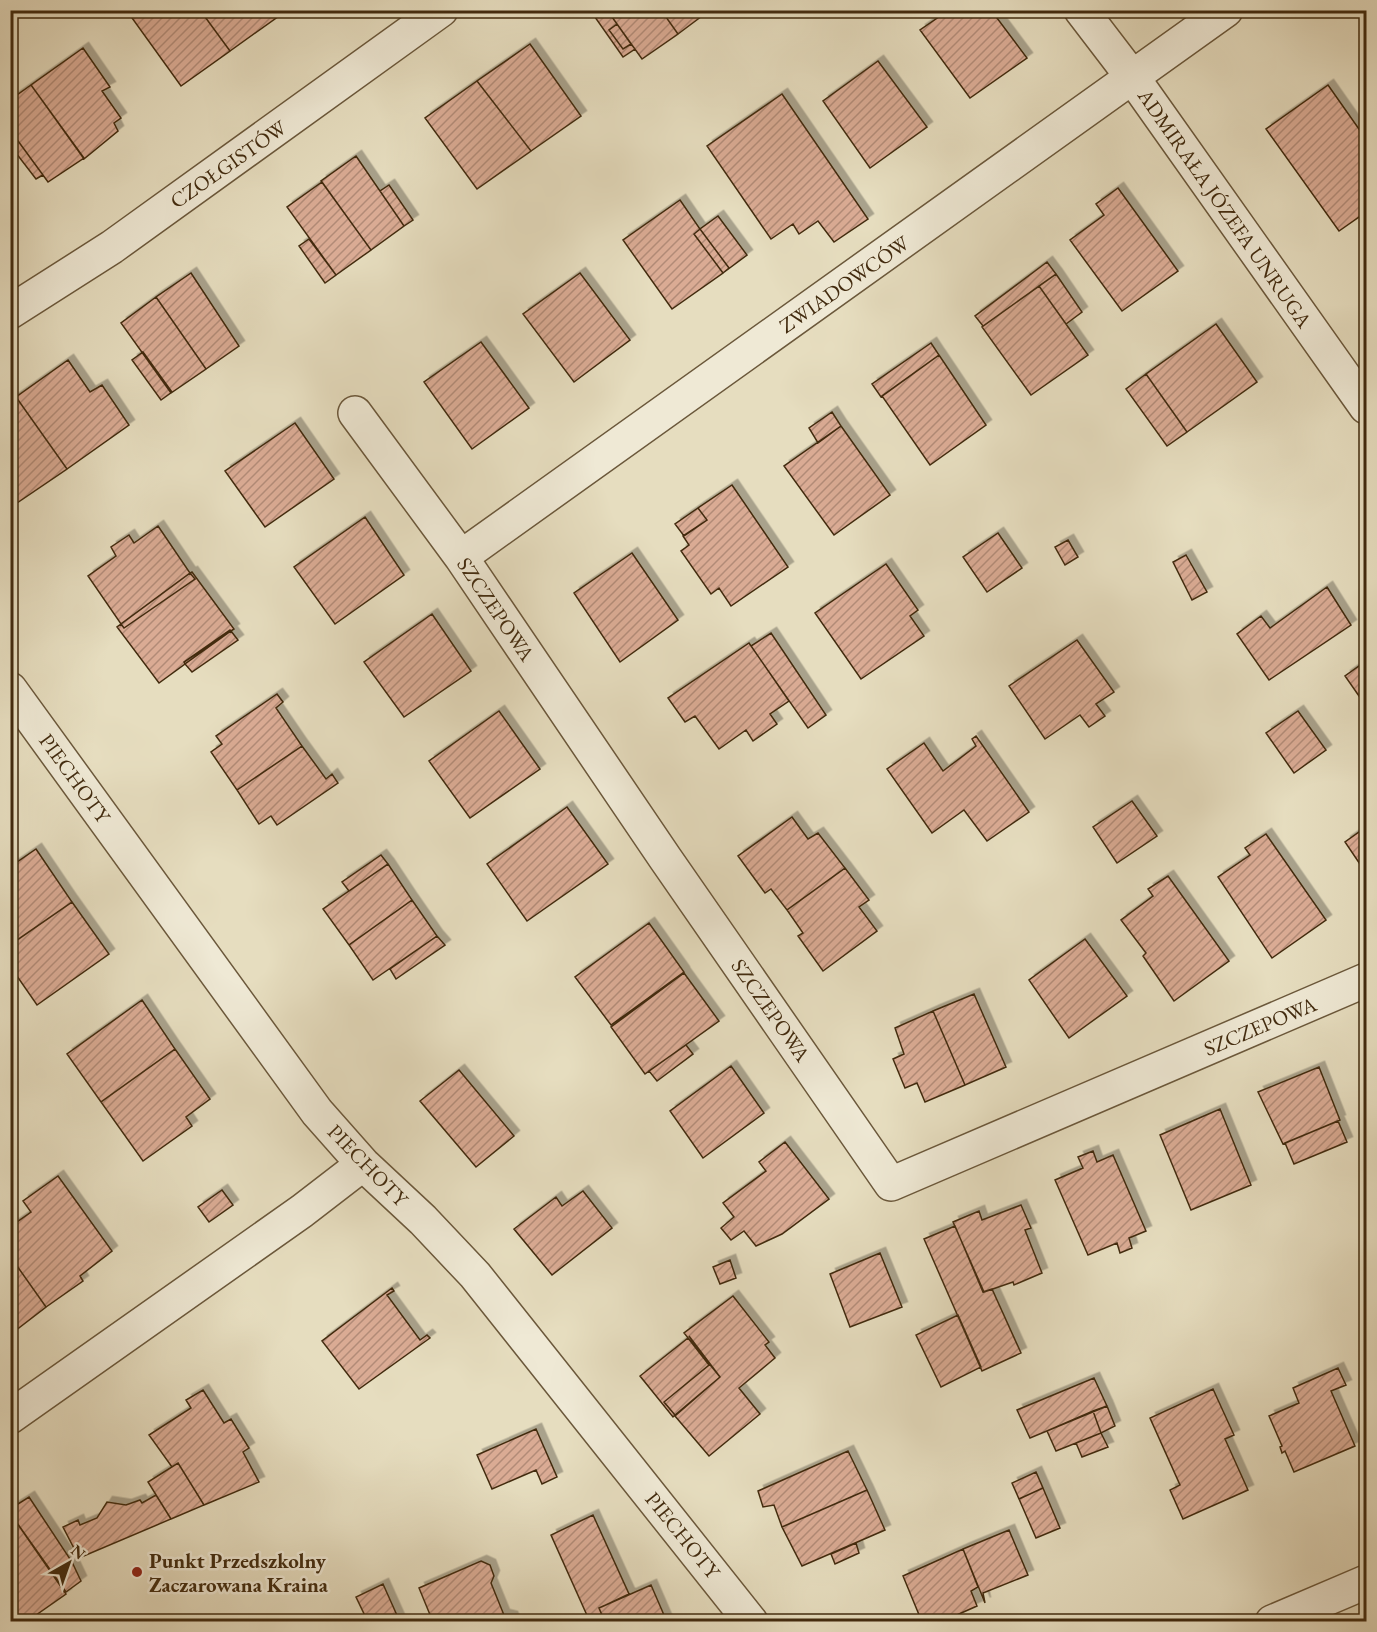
<svg xmlns="http://www.w3.org/2000/svg" width="1377" height="1632" font-family="'EB Garamond',serif">
  <defs>
    <pattern id="building-hatch" width="6" height="6" patternUnits="userSpaceOnUse" patternTransform="scale(1.5)"><rect width="6" height="6" fill="#daab94"/><path d="M-1 1l2-2M0 6l6-6M5 7l2-2" fill="none" stroke="#b28b77"/></pattern>
    <filter id="shadow"><feDropShadow dx="5.5" dy="-5.5" stdDeviation="0" flood-color="#0004"/></filter>
  </defs>
  <rect width="100%" height="100%" fill="#e6ddbf"/>
  <filter id="stains"><feTurbulence type="fractalNoise" baseFrequency=".00333" numOctaves="4"/><feColorMatrix values="0 0 0 0 .2 0 0 0 0 .09 0 0 0 0 .02 0 0 0 .5 -.17"/></filter>
  <radialGradient id="worn" r=".72"><stop offset=".6" stop-color="#630" stop-opacity="0"/><stop offset="1" stop-color="#630" stop-opacity=".3"/></radialGradient>
  <!-- building -->
  <path fill="url(#building-hatch)" stroke="#422b0f" stroke-width="1.5" filter="url(#shadow)" d="M200,10H275L279,16L230,51Z
    M200,10L230,51L181,86L127,11Z
    M590,10H607L617,24L609,30L623,49L631,44L635,49L623,57Z
    M607,10H661L678,34L642,59Z
    M661,10H710L678,34Z
    M949,10H991L1027,58L970,98L920,30Z
    M617,24L631,44L623,49L609,30Z
    M530,44L581,116L531,151L477,81Z
    M83,48L110,87L102,91L121,118L114,123L118,131L84,159L31,85Z
    M878,61L927,127L870,168L823,101Z
    M477,81L531,151L477,189L425,118Z
    M31,85L84,158L48,182L10,130V100Z
    M1328,85L1366,139V212L1339,231L1266,129Z
    M782,94L868,219L834,242L818,221L799,234L793,224L771,239L707,146Z
    M10,130L43,175L36,179L16,153L10,157Z
    M356,156L404,226L371,250L321,181Z
    M322,182L371,250L336,275L287,207Z
    M389,185L413,220L404,226L380,191Z
    M1118,188L1178,271L1122,311L1070,240L1104,215L1096,204Z
    M680,200L700,229L694,234L723,273L672,309L623,240Z
    M718,216L747,255L723,273L729,268L700,229Z
    M700,229L729,268L723,273L694,234Z
    M309,239L336,275L325,283L299,246Z
    M1047,262L1056,274L983,326L975,316Z
    M191,273L239,346L206,369L156,297Z
    M580,273L630,340L574,382L523,314Z
    M1056,274L1082,312L1066,324L1039,286Z
    M1039,286L1088,355L1031,395L982,327Z
    M156,297L206,369L171,393L121,323Z
    M1216,324L1257,382L1187,432L1146,374Z
    M481,342L529,408L472,449L424,382Z
    M931,343L939,355L881,397L872,384Z
    M143,352L172,392L161,400L132,360Z
    M939,355L986,425L930,465L882,396Z
    M68,360L90,392L102,385L129,425L67,469L16,397Z
    M1146,374L1187,432L1167,446L1126,389Z
    M16,397L67,469L14,505L10,500V401Z
    M832,412L841,426L818,443L809,428Z
    M295,423L334,479L265,527L225,471Z
    M841,426L890,495L834,535L784,466Z
    M732,485L788,567L731,606L719,588L711,594L681,551L689,545L683,536L707,520L698,508Z
    M698,508L707,520L684,536L675,524Z
    M365,517L404,575L335,624L294,567Z
    M158,526L190,573L121,624L88,576L116,556L111,547L129,535L134,543Z
    M998,533L1022,568L987,592L963,557Z
    M1068,540L1078,557L1065,565L1055,547Z
    M632,553L678,620L620,662L574,593Z
    M1186,555L1207,592L1192,600L1173,562Z
    M886,564L918,610L910,616L924,636L861,679L815,613Z
    M192,572L234,629L184,662L185,664L159,683L117,627L121,624L124,628L195,579L190,573Z
    M190,573L195,579L124,628L121,624Z
    M1327,587L1351,625L1269,680L1237,634L1261,616L1270,628Z
    M432,614L471,671L404,717L364,662Z
    M230,630L231,631L185,664L184,662Z
    M231,631L238,640L192,672L185,664Z
    M771,633L826,715L808,728L751,646Z
    M1077,640L1114,692L1096,704L1105,716L1089,727L1080,715L1045,739L1009,686Z
    M749,643L789,701L770,714L777,724L753,741L746,730L719,749L695,716L685,722L668,698Z
    M1366,661V706L1345,676Z
    M277,694L283,702L276,708L302,746L237,790L211,752L222,744L216,736Z
    M499,711L540,769L470,818L429,761Z
    M1298,711L1326,750L1294,773L1266,733Z
    M976,736L1029,812L987,841L964,810L932,833L887,769L924,743L943,771L976,746L972,739Z
    M302,746L326,779L332,774L338,783L277,825L271,816L259,824L237,790Z
    M1132,801L1157,836L1117,863L1093,827Z
    M567,807L608,864L527,921L487,864Z
    M792,817L808,839L818,833L845,868L787,910L771,889L765,893L738,856Z
    M1366,827V873L1345,842Z
    M1266,834L1326,920L1272,958L1218,877L1250,855L1245,848Z
    M36,849L72,902L10,945V867Z
    M381,855L388,864L349,891L342,882Z
    M388,864L412,900L349,945L323,909Z
    M845,868L869,900L859,907L877,931L823,971L798,936L803,933L787,910Z
    M1168,876L1229,961L1174,1001L1143,956L1146,953L1121,920L1153,896L1148,889Z
    M412,900L437,936L373,980L349,945Z
    M72,902L109,954L37,1005L10,966V945Z
    M649,923L684,972L611,1025L575,977Z
    M437,936L445,945L396,979L390,969Z
    M1085,939L1127,996L1069,1038L1029,980Z
    M684,973L719,1021L645,1074L611,1027Z
    M974,994L1006,1067L965,1085L933,1011Z
    M142,1000L175,1049L101,1102L67,1054Z
    M933,1011L965,1085L925,1102L917,1083L905,1088L893,1059L904,1054L895,1028Z
    M686,1045L693,1054L657,1081L649,1071Z
    M175,1049L210,1099L186,1117L192,1126L143,1161L101,1102Z
    M731,1066L764,1113L703,1158L670,1111Z
    M1319,1067L1340,1120L1283,1144L1258,1092Z
    M459,1070L514,1136L476,1167L420,1101Z
    M1220,1109L1251,1185L1191,1210L1160,1135Z
    M1338,1121L1347,1142L1294,1164L1285,1143Z
    M785,1142L829,1199L782,1234L756,1246L744,1231L731,1240L721,1228L734,1217L723,1203L766,1171L759,1162Z
    M1093,1151L1097,1162L1113,1155L1146,1231L1129,1238L1132,1248L1120,1253L1117,1243L1088,1255L1055,1180L1083,1168L1078,1157Z
    M58,1176L112,1251L80,1276L83,1281L46,1307L10,1256V1227L31,1212L23,1201Z
    M222,1190L233,1205L209,1222L198,1207Z
    M583,1191L612,1228L552,1275L514,1229L556,1197L562,1206Z
    M1021,1205L1031,1228L1025,1230L1042,1273L1014,1285L1013,1282L984,1292L953,1222L979,1211L982,1220Z
    M955,1226L983,1292L992,1289L1021,1353L982,1371L924,1239Z
    M880,1253L902,1307L850,1327L830,1274Z
    M10,1256L46,1307L11,1334H10Z
    M730,1260L736,1278L720,1284L713,1267Z
    M392,1288L394,1291L387,1295L420,1340L427,1335L430,1338L359,1389L322,1341Z
    M733,1296L769,1342L765,1345L775,1358L739,1388L760,1414L709,1456L675,1416L720,1377L684,1333Z
    M958,1315L981,1367L941,1387L916,1335Z
    M689,1336L720,1377L675,1415L664,1402L709,1365Z
    M688,1338L709,1365L664,1402L675,1415L673,1417L640,1376Z
    M1338,1368L1346,1385L1331,1391L1355,1446L1294,1472L1285,1451L1282,1453L1280,1447L1282,1446L1269,1416L1299,1403L1293,1388Z
    M1094,1378L1107,1406L1030,1438L1017,1410Z
    M1213,1389L1234,1435L1225,1439L1248,1490L1183,1519L1170,1490L1180,1485L1150,1418Z
    M203,1390L224,1423L231,1419L249,1448L243,1452L259,1482L204,1505L178,1463L172,1467L149,1435L191,1408L186,1400Z
    M1107,1406L1115,1426L1101,1433L1093,1411Z
    M1093,1411L1101,1433L1056,1451L1047,1431Z
    M536,1429L557,1477L542,1484L536,1470L492,1489L477,1455Z
    M1101,1433L1108,1447L1082,1457L1076,1443Z
    M848,1451L867,1490L782,1527L774,1505L763,1507L758,1491Z
    M178,1463L204,1505L171,1519L148,1482Z
    M1036,1472L1043,1488L1019,1499L1012,1483Z
    M1043,1488L1060,1528L1036,1538L1019,1499Z
    M867,1490L885,1530L802,1566L782,1527Z
    M156,1495L171,1519L79,1558L63,1527L78,1520L80,1525L97,1518L107,1502L126,1505L140,1500L142,1503Z
    M29,1497L72,1562L81,1581L66,1592L10,1513V1509Z
    M10,1513L66,1594L26,1622H10Z
    M593,1515L629,1594L599,1608L605,1622H590L551,1535Z
    M1009,1530L1028,1575L983,1593L985,1603L963,1549Z
    M856,1543L859,1553L835,1564L831,1554Z
    M963,1549L978,1587L971,1591L977,1606L941,1622H922L903,1576Z
    M481,1561L490,1565L494,1576L491,1583L504,1615L488,1622H433L419,1588Z
    M383,1584L400,1622H368L356,1597Z
    M651,1585L667,1622H605L599,1608Z
    M504,1615L512,1617L514,1622H488Z"/>
  <g fill="none" stroke-linecap="round" stroke-linejoin="round">
    <defs>
      <path id="minor" d="M1081,10L1133,78L1366,407
        M10,312L112,247L441,10
        M355,413L461,557L665,858L891,1184L1366,980
        M461,557L1226,10
        M10,689L317,1112L363,1164L423,1220L475,1275L751,1622
        M10,1417L302,1211L363,1164
        M1272,1622L1366,1582"/>
    </defs>
    <!-- minor casing -->
    <use href="#minor" stroke="#6b583b" stroke-width="36"/>
    <!-- minor -->
    <use href="#minor" stroke="#efe9d5" stroke-width="33"/>
  </g>
  <!-- markers -->
  <circle fill="#8f2418" stroke="#efe9d5" stroke-width="2" cx="137" cy="1572" r="6"/>
  <g text-anchor="middle" dominant-baseline="central" stroke-width="5" stroke-linejoin="round" paint-order="stroke">
    <!-- street labels -->
    <g font-size="21" fill="#422b0f" stroke="#efe9d5">
      <text transform="translate(228 164) rotate(-35)">CZOŁGISTÓW</text>
      <text transform="translate(1225 208) rotate(55)">ADMIRAŁA JÓZEFA UNRUGA</text>
      <text transform="translate(844 284) rotate(-35)">ZWIADOWCÓW</text>
      <text transform="translate(496 609) rotate(56)">SZCZEPOWA</text>
      <text transform="translate(75 778) rotate(54)">PIECHOTY</text>
      <text transform="translate(771 1010) rotate(55)">SZCZEPOWA</text>
      <text transform="translate(1260 1026) rotate(-23)">SZCZEPOWA</text>
      <text transform="translate(368 1165) rotate(46)">PIECHOTY</text>
      <text transform="translate(683 1535) rotate(51)">PIECHOTY</text>
    </g>
    <!-- poi labels -->
    <g font-size="21" font-weight="bold" fill="#422b0f" stroke="#efe9d5" text-anchor="start">
      <text x="149" y="1560">Punkt Przedszkolny<tspan x="149" dy="24">Zaczarowana Kraina</tspan></text>
    </g>
  </g>
  <!-- margin -->
  <rect width="1377" height="1632" fill="none" stroke="#e6ddbf" stroke-width="36"/>
  <rect x="12" y="12" width="1353" height="1608" fill="none" stroke="#422b0f" stroke-width="3"/>
  <rect x="18" y="18" width="1341" height="1596" fill="none" stroke="#422b0f" stroke-width="1.5"/>
  <!-- north arrow -->
  <g transform="translate(69 1563) rotate(40)" stroke="#efe9d5" stroke-width="4.5" paint-order="stroke">
  <path d="M0-4.5L10 22L0 15L-10 22Z" fill="#422b0f"/>
  <text y="-9" font-size="16" font-weight="bold" text-anchor="middle" fill="#422b0f">N</text>
  </g>
  <rect width="100%" height="100%" filter="url(#stains)"/>
  <rect width="100%" height="100%" fill="url(#worn)"/>
</svg>
